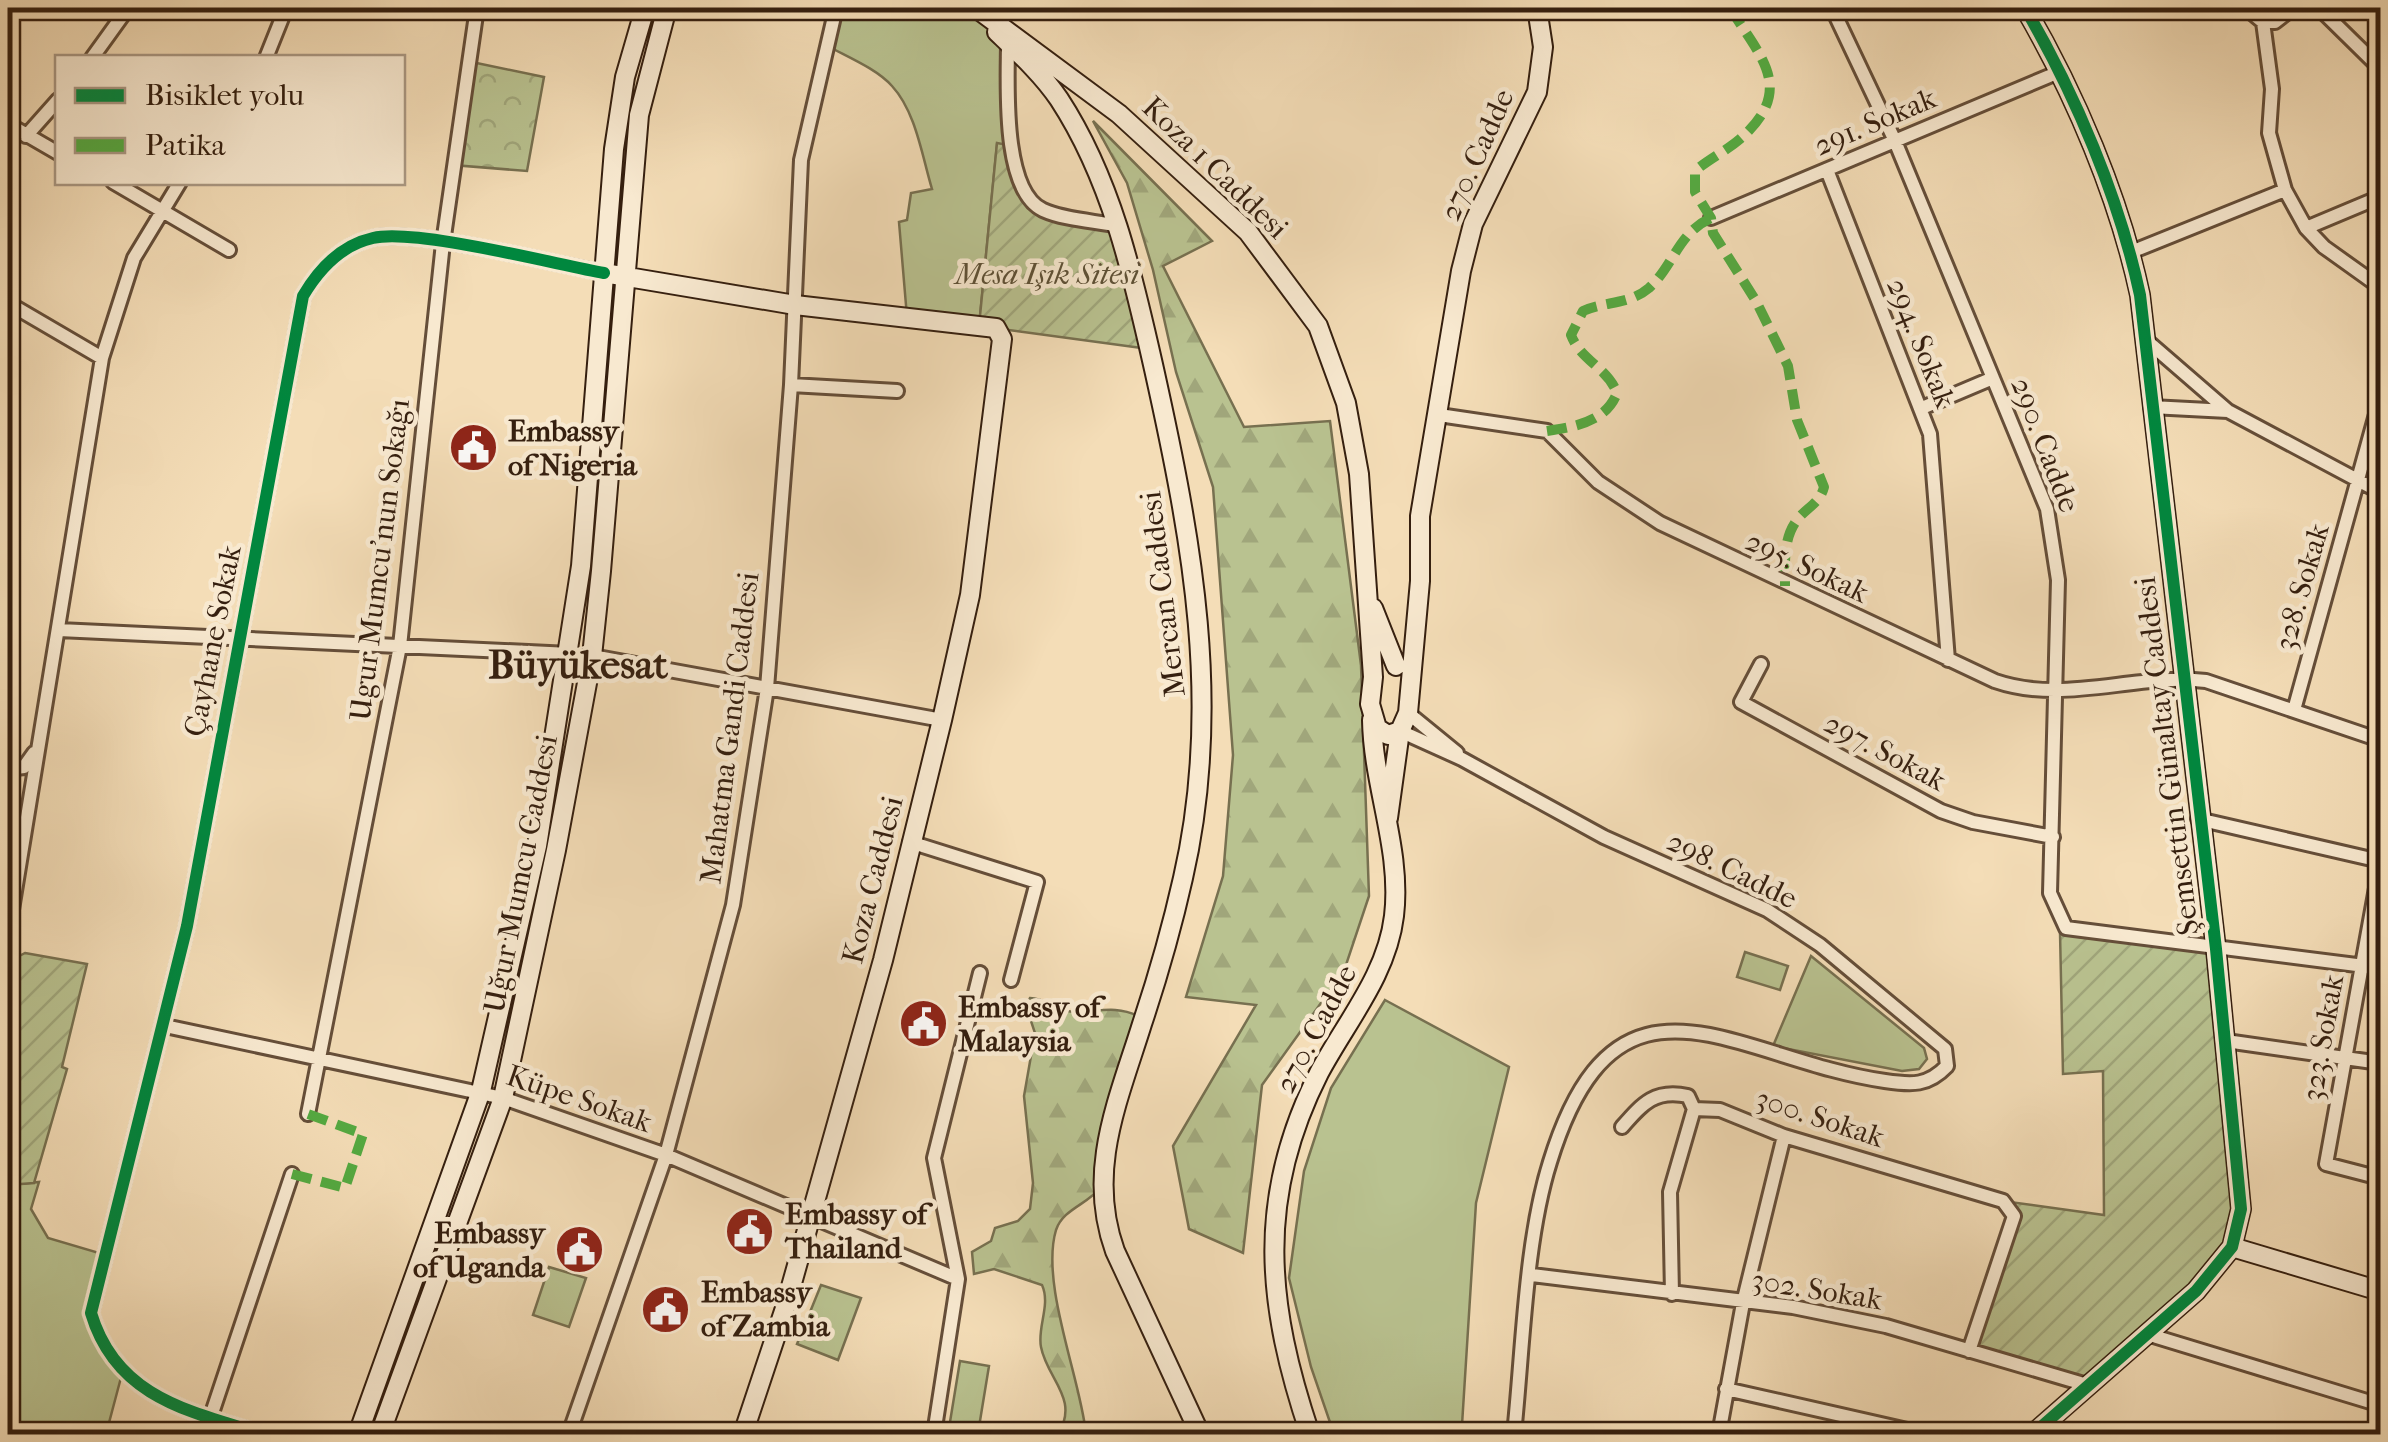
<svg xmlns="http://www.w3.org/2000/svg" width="2388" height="1442" font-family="'IM FELL French Canon',serif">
  <defs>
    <pattern id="forest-firs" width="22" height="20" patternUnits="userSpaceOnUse" patternTransform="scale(2.5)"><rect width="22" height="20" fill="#b9c290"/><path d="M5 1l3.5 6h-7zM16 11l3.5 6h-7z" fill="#a0a67b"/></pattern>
    <pattern id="park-crowns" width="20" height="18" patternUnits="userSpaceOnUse" patternTransform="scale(2.5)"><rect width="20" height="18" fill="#b9c290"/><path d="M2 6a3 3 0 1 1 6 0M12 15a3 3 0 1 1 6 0" fill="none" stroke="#a0a67b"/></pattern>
    <pattern id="garden-furrows" width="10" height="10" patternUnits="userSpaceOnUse" patternTransform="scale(2.5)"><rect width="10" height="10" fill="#b9c290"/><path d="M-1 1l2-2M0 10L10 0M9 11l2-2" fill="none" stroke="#a0a67b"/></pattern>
  </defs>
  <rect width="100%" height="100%" fill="#f4ddb7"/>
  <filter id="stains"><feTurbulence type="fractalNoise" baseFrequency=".002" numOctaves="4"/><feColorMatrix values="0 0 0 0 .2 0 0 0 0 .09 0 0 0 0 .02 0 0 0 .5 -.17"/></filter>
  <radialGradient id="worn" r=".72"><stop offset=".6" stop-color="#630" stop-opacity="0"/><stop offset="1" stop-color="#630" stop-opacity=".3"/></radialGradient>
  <!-- grass -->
  <path fill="#b9c290" stroke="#777050" stroke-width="2.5" d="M836,8H972L1008,42V145L997,144L979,326L907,317L899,222L907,220L911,193L932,189C922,156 916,112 892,86C876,68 845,56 824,44Z
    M1745,952L1788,966L1780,990L1737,977Z
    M1811,956L1924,1048L1927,1059L1919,1069L1902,1071L1773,1046Z
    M1385,1000L1509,1067L1476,1203L1462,1425L1509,1428L1508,1434H1334L1311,1367L1289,1278L1304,1171L1331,1088Z
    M39,1182L31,1209L48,1238L106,1255L91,1313L123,1370L106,1434H8V1185Z
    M549,1267L586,1278L569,1327L533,1315Z
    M821,1285L861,1298L838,1360L797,1344Z
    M960,1361L989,1366L978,1433L949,1428Z"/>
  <!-- forest -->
  <path fill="url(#forest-firs)" stroke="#777050" stroke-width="2.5" d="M1093,121L1212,241L1163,266L1244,427L1330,421L1361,665L1369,896L1344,971L1262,1085L1243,1253L1189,1229L1173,1146L1256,1005L1186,997L1223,876L1233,755L1213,487L1176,372L1153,270L1127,183Z
    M1030,998C1047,998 1057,1012 1075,1012C1098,1012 1115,1005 1138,1016C1132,1043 1110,1173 1100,1188C1088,1204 1063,1209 1056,1230C1040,1284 1081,1380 1086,1434H1058C1080,1399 1047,1379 1041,1347C1037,1327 1051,1305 1042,1285L994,1269L974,1274L972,1252L991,1241L995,1228L1018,1221L1030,1209L1033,1183L1024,1096L1035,1033L1026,1006Z"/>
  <!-- park -->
  <path fill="url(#park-crowns)" stroke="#777050" stroke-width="2.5" d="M467,61L544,77L527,171L453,165Z"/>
  <!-- garden -->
  <path fill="url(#garden-furrows)" stroke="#777050" stroke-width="2.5" d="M997,143L1008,145L1037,206L1119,226L1149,349L979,326Z
    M2066,928L2216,949L2240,1176L2232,1247L2087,1385L1969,1351L2013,1216L2003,1201L2104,1215L2103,1071L2063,1074L2060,932Z
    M25,953L87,964L62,1067L67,1069L34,1183L8,1185V962Z"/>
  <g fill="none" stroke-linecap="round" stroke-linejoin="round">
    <defs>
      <path id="street" d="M1832,8L1895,141L2047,509L2058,580L2050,893L2066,928L2380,968
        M2246,8L2263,22L2272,89L2269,133L2285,190L2306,228L2324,247L2380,287
        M2262,8L2263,22H2275L2293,8
        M2319,8L2380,68
        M1008,42C1008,81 1001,190 1043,210C1065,220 1096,221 1119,226
        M92,58L128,8
        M266,58L286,8
        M8,124L58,153
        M26,136L58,100
        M1827,170L1930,434L1948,660
        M113,182L229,250
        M1711,218L2059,72
        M2306,228L2380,197
        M2131,252L2285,190
        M8,303L102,358
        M2146,340L2228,411L2380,492
        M791,385L897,391
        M2151,407L2228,411
        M1922,408L1993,378
        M1439,415L1547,431L1598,482L1660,523L1995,681C2065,705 2134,673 2206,681L2380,740
        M59,630L570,654
        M592,656L942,720
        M1761,664L1741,702L1941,811L1973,822L2053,837
        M2294,710L2380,400
        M1408,713L1457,753
        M1400,731L1462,759L1604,837L1767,910L1820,945L1945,1049L1947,1066C1928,1086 1912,1085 1885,1081C1736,1060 1617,944 1550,1162C1525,1241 1523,1350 1514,1434
        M8,769L24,767L34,753
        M2198,819L2380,861
        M910,842L1037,882L1011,980
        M8,865L12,887
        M2380,866L2326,1164L2380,1178
        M8,934L102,358L134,258L180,182
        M165,1026L503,1098L666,1155L958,1279
        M2226,1041L2380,1063
        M308,1114L400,646L443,243L477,8
        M1622,1127C1643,1103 1655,1089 1688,1096L1694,1109L1720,1110L1784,1136L2003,1201L2014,1216L1969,1351
        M1532,1275L1793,1307L1886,1326L2087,1385
        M1672,1294L1670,1192L1694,1109
        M2150,1335L2380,1405
        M1726,1389L1925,1434
        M2043,1423L2065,1434
        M205,1434L292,1174
        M262,1434C188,1411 116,1397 91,1313L187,926L303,296C319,269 341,245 373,238C415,228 554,264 604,273
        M569,1434L666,1155L733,905L767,688L791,385L801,160L836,8
        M934,1434L958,1279L934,1158L980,973
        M1719,1434L1743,1303L1784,1136"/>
      <path id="secondary" d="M976,8L1119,114L1248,232L1318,326L1346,403L1359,474L1373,677L1370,704L1377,728L1388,735L1400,731L1408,713L1420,581V516L1461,271L1473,224L1537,92L1543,47L1537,8
        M2025,8C2075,94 2119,197 2140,295L2216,949L2241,1209L2232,1247L2196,1291L2033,1434
        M997,32C1019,53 1042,74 1059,99C1112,180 1133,276 1154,369C1192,540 1223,705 1183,878C1172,927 1158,976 1142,1024C1118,1101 1086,1171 1115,1251L1200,1434
        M604,273L795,305L996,328L1002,339L970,595L942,720L883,960L785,1308L743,1434
        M1373,608L1396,666
        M1388,818L1400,731
        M2232,1247L2380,1291
        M358,1434L481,1091L537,846L581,566L614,149L625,77L645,8
        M380,1434L503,1098L556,850L592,656L601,571L639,115L667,8
        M1310,1434C1267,1306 1255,1199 1319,1073C1346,1022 1387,975 1394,916C1402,850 1373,786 1372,720"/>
    </defs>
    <!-- street casing -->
    <use href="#street" stroke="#654e39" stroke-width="18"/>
    <!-- secondary casing -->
    <use href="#secondary" stroke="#351f0f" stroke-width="22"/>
    <!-- street -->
    <use href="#street" stroke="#f8e9d0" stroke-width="12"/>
    <!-- secondary -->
    <use href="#secondary" stroke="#f8e9d0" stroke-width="18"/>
    <!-- quiet -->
    <path stroke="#54aa41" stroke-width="10" stroke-dasharray="20 10" stroke-linecap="butt" d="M1730,8C1760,57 1797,89 1740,139C1726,151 1709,159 1695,171V192L1711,218L1713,233L1756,301L1788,366L1797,420L1824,487C1820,503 1806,508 1797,520C1783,538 1785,563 1785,586
      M1547,431C1574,427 1606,422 1617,393C1607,367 1581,361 1571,335L1583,311C1605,301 1629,305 1649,288C1674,265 1678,233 1711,218
      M292,1174L345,1188L363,1134L308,1114"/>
    <defs>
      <path id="cycleway" d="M2025,8C2075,94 2119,197 2140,295L2216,949L2241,1209L2232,1247L2196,1291L2033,1434
        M262,1434C188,1411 116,1397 91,1313L187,926L303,296C319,269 341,245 373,238C415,228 554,264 604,273"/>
    </defs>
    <!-- cycleway casing -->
    <use href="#cycleway" stroke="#f8e9d0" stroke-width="19"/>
    <!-- cycleway -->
    <use href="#cycleway" stroke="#00873e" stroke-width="12"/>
  </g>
  <!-- icons -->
  <defs>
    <symbol id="civic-disc" viewBox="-11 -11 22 22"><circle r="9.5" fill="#8f2418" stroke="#f8e9d0"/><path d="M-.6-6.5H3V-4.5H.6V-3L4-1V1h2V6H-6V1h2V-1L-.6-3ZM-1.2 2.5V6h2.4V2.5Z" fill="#fff"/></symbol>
  </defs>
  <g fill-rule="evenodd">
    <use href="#civic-disc" x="446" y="420" width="55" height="55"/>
    <use href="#civic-disc" x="896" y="996" width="55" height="55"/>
    <use href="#civic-disc" x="722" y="1204" width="55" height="55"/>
    <use href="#civic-disc" x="552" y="1222" width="55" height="55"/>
    <use href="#civic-disc" x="638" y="1282" width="55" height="55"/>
  </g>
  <g text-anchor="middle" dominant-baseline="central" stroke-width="9" stroke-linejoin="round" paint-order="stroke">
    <!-- street labels -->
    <g font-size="30" fill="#351f0f" stroke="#f8e9d0">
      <text transform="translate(1875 122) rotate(-23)">291. Sokak</text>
      <text transform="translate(1477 155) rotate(-66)">270. Cadde</text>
      <text transform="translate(1215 168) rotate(44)">Koza 1 Caddesi</text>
      <text transform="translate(1921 343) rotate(68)">294. Sokak</text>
      <text transform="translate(2045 445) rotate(69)">290. Cadde</text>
      <text transform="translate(380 560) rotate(-83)">Ugur Mumcu'nun Sokağı</text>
      <text transform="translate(1807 567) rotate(25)">295. Sokak</text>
      <text transform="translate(2302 587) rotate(-74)">328. Sokak</text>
      <text transform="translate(1163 594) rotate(-97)">Mercan Caddesi</text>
      <text transform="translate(213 641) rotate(-79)">Çayhane Sokak</text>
      <text transform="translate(730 728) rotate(-83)">Mahatma Gandi Caddesi</text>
      <text transform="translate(1885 752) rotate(28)">297. Sokak</text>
      <text transform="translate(2167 756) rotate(-97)">Şemsettin Günaltay Caddesi</text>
      <text transform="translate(1732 870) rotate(26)">298. Cadde</text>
      <text transform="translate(521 874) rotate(-79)">Uğur Mumcu Caddesi</text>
      <text transform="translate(873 880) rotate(-76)">Koza Caddesi</text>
      <text transform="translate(1316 1029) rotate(-62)">270. Cadde</text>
      <text transform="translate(2323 1038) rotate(-80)">323. Sokak</text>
      <text transform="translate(579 1099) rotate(19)">Küpe Sokak</text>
      <text transform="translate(1820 1118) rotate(18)">300. Sokak</text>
      <text transform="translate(1817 1290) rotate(9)">302. Sokak</text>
    </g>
    <!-- park labels -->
    <g font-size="30" font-style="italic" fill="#5d5036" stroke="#f8e9d0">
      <text x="1047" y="274">Mesa Işık Sitesi</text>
    </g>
    <!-- poi labels -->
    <g font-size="30" font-weight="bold" fill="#351f0f" stroke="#f8e9d0" text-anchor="start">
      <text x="508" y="431">Embassy<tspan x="508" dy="34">of Nigeria</tspan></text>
      <text x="958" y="1007">Embassy of<tspan x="958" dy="34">Malaysia</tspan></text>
      <text x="785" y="1214">Embassy of<tspan x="785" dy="34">Thailand</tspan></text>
      <text x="545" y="1233" text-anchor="end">Embassy<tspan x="545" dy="34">of Uganda</tspan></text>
      <text x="701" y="1292">Embassy<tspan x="701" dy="34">of Zambia</tspan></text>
    </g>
    <!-- district labels -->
    <g font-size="40" font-weight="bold" fill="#351f0f" stroke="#f8e9d0">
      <text x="578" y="665">Büyükesat</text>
    </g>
  </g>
  <!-- margin -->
  <rect width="2388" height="1442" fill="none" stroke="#f4ddb7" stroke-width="40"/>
  <rect x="10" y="10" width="2368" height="1422" fill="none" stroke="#351f0f" stroke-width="5"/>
  <rect x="20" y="20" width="2348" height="1402" fill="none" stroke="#351f0f" stroke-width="2.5"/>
  <!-- legend -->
  <rect x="55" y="55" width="350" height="130" fill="#f8e9d0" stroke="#aa9883" stroke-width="2.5"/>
  <rect x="75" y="88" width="50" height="15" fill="#00873e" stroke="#aa9883" stroke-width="2.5"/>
  <text x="145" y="105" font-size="30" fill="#351f0f">Bisiklet yolu</text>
  <rect x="75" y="138" width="50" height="15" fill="#54aa41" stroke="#aa9883" stroke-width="2.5"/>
  <text x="145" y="155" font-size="30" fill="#351f0f">Patika</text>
  <rect width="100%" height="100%" filter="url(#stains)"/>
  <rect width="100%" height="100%" fill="url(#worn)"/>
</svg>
